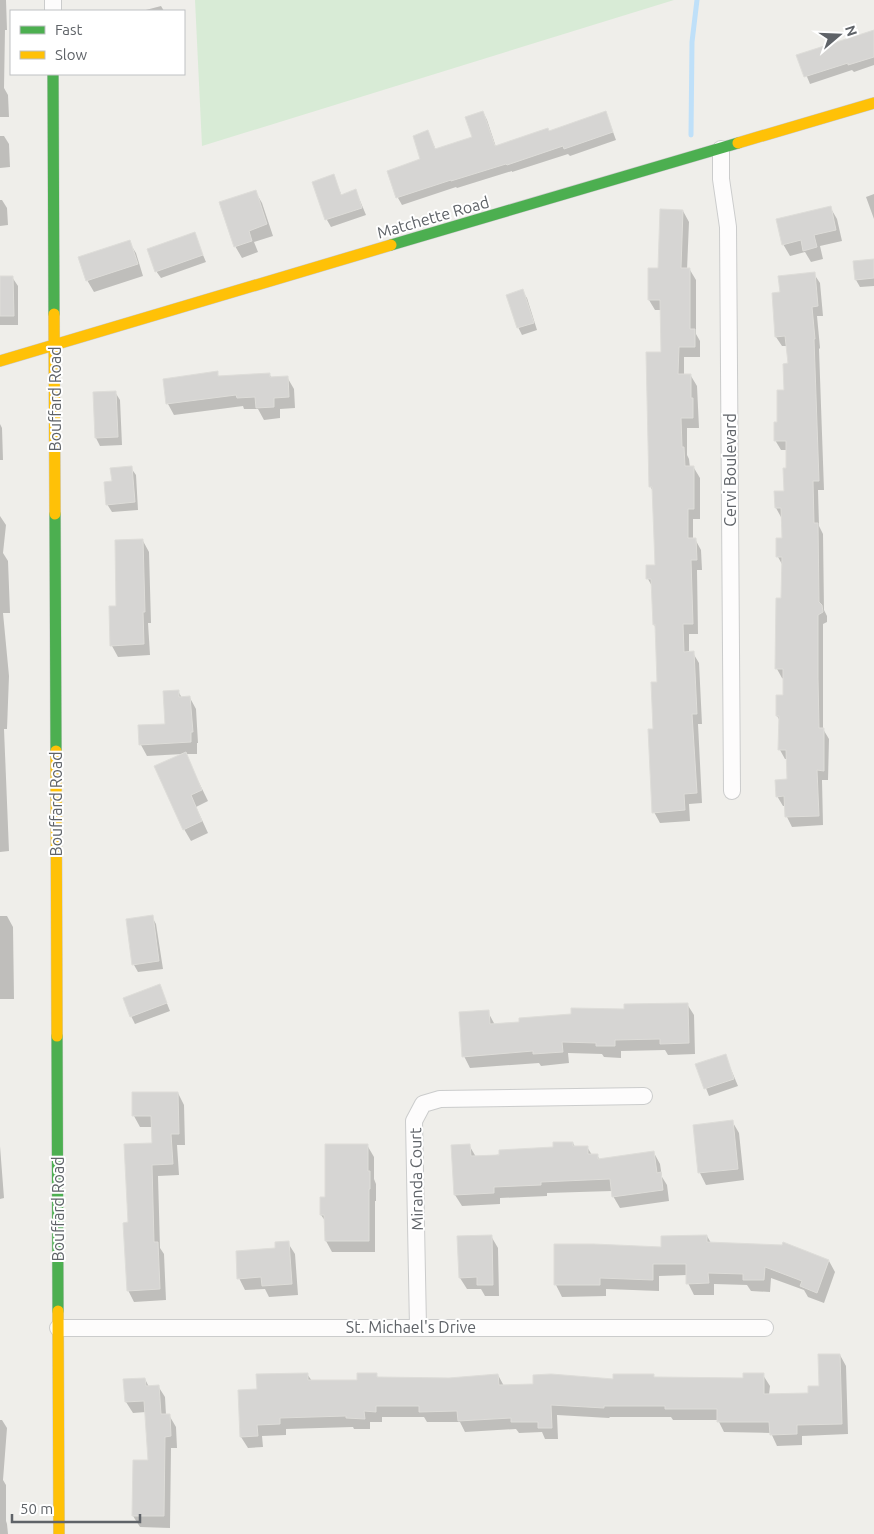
<svg xmlns="http://www.w3.org/2000/svg" width="874" height="1534" font-family="Ubuntu,sans-serif">
  <rect width="100%" height="100%" fill="#efeeea"/>
  <!-- green -->
  <path fill="#d8ebd6" d="M195,0H674L202,146Z"/>
  <!-- shadow -->
  <path fill="#0003" d="M0,0H6L7,30H5L4,88L8,95L9,117H0Z
    M161,6L164,11H142Z
    M874,31V65L854,72L852,70L810,84L798,55Z
    M483,112L487,120L496,147L549,132L606,113L616,140L570,156L568,154L512,172V171L457,188L456,187L402,205L398,198L389,171L422,160L428,132L436,150L474,138Z
    M0,136H4L9,144L10,167L0,168Z
    M333,176L342,196L356,191L366,215L331,227L327,220L314,183Z
    M255,191L262,203L273,236L254,242L258,252L242,258L235,246Z
    M874,194V219L866,197Z
    M0,200H2L7,208L8,225L0,226Z
    M830,207L837,219L842,241L820,246L823,259L811,262L805,252L790,256L783,244Z
    M683,211L689,222L687,270H690L696,280V334L700,341V357H684V376H691L697,386L699,428H687V455L689,459L690,468H694L700,478V519H693V540L695,539L701,550L702,570H697L698,634H689V653H693L699,663L702,724H698L702,803L689,804L690,821L660,823L654,812V730L658,683L656,629L654,624L653,588L648,579L647,566H656L654,493L650,486L662,353L661,310H655L649,300L659,270Z
    M194,234L206,262L161,278L156,271Z
    M129,242L136,253L143,276L94,292L87,280Z
    M874,260V286L860,287L856,280Z
    M814,274L820,283L823,316H817L820,348L819,349L824,490H818L819,526L823,534L824,610L827,616V622L823,624V729L829,739L828,780H822L823,825L792,827L787,817L786,806H783L777,796L788,781L787,759H785L780,750V721L777,716L784,696V679L782,678L777,669L783,599V566L778,557L783,540L781,517L776,508L785,492L787,450H781L775,440L789,365L788,346H782L776,337L781,293Z
    M0,277H12L18,286V325H0Z
    M522,291L527,298L537,330L522,335L518,327Z
    M217,373L219,377L269,374L272,378L287,377L294,389L295,408L280,409V418L264,420L258,409H244L243,406L174,415L168,404Z
    M115,392L120,400L122,445L100,446L96,438L94,393Z
    M0,424L2,428L3,460H0Z
    M131,468L136,475L138,510L112,512L107,504L113,482Z
    M0,516L6,525L3,553L8,561L10,613H3L9,676L7,729H4L9,851L0,852Z
    M143,541L149,552L151,623H148L150,655L118,657L112,646L117,607Z
    M178,691L182,698H190L196,709L198,743H197V754H185L208,801L196,807L208,833L191,841L184,829L183,754L147,756L141,745L140,727L166,725Z
    M0,916H7L13,927L14,999H0Z
    M152,917L156,924L163,969L138,972L134,965L127,920Z
    M160,986L170,1011L135,1024L131,1016Z
    M687,1004L694,1015L695,1054L668,1055L665,1050L621,1051V1058L604,1057L602,1054L568,1053L569,1063L541,1066L539,1063L470,1068L464,1056L488,1012L495,1025Z
    M725,1055L738,1086L709,1096L697,1065Z
    M178,1093L184,1105L185,1145H177L179,1175L158,1176L160,1248L164,1254L166,1300L134,1302L128,1290L129,1224L153,1144V1127H140L134,1116Z
    M732,1121L739,1133L744,1180L706,1185L700,1173L694,1126Z
    M573,1143L575,1147H587L592,1155H597L600,1160L654,1153L660,1164L662,1177L667,1185L669,1201L620,1208L613,1196L612,1191L547,1193V1196L500,1198V1204L462,1206L455,1195L469,1145L476,1157L555,1149Z
    M367,1145L374,1157V1179L376,1184V1201H375V1252H332L326,1241V1222L321,1215Z
    M0,1146L4,1198L0,1199Z
    M491,1236L498,1248L499,1296H485L481,1289H467L460,1278Z
    M707,1236L711,1243L829,1261L835,1272L824,1303L808,1297L804,1290L771,1278L770,1292L751,1291L747,1285L714,1284V1295H694L688,1283L687,1275L659,1276V1291L606,1289V1296L562,1297L556,1285L662,1249Z
    M288,1243L295,1254L298,1295L269,1297L265,1289L245,1290L239,1278L277,1249Z
    M840,1355L846,1366L848,1434L802,1436V1445L777,1446L771,1433L724,1432L718,1420H673L671,1417H610L609,1418L557,1415L558,1439H545L542,1432L519,1433L516,1429L465,1432L460,1422H427L424,1417H382V1422H370V1429H354L353,1427L286,1429V1435L262,1436L263,1447L248,1448L241,1437L258,1390L307,1374L312,1381H358L376,1374L378,1378L449,1379L498,1375L504,1386L655,1378L745,1380L763,1375L770,1386L769,1395L809,1394L820,1387Z
    M145,1379L149,1387L158,1386L165,1397L166,1415H169L176,1427L177,1448H171L170,1528L140,1527L133,1516L150,1462L146,1412L133,1413L126,1402Z
    M0,1420H2L7,1428L3,1480L6,1485V1521L7,1524L8,1534H0Z"/>
  <g fill="none" stroke-linecap="round" stroke-linejoin="round">
    <!-- stream -->
    <path stroke="#bfe0f9" stroke-width="5" d="M691,135L692,42L697,0"/>
  </g>
  <!-- building -->
  <path fill="#d6d5d3" stroke="#deddd9" d="M874,30V57L848,65V63L804,77L796,55Z
    M483,111L495,146L548,128L549,131L606,111L613,132L564,149L563,146L507,165L506,164L451,181V180L396,198L387,171L420,159L413,136L428,130L435,149L472,137L465,117Z
    M334,174L341,195L356,189L362,208L325,220L312,182Z
    M256,190L267,224L249,231L252,241L234,247L219,202Z
    M831,206L836,230L814,235L817,247L803,251L801,240L782,245L776,219Z
    M660,209L683,210L681,268H690V329H695V347H679L678,374H691V398H693V418H681L682,447H684L685,466H694V509H688V538H696L697,560H691L693,624H683L684,652L694,651L697,714H692L697,793L684,794L685,810L652,813L648,729H653L651,682H657L655,624L653,625L651,579H646V565H655L652,487H649L646,352H661L660,300H648V268H658Z
    M195,232L203,255L155,272L147,249Z
    M130,240L138,264L86,281L78,257Z
    M874,259V278L855,280L853,261Z
    M815,272L818,306L812,307L815,339H814L819,481H813L814,523H818L819,602L822,605L823,612L818,615V678L819,728H824V771L817,770L819,816L785,817L784,796L776,797L775,780L787,779L786,750H778L779,716H776V695H783V669H775L776,598H781L782,557H776V538H782L781,508H775L774,491H784L783,468H786V441H774V422H777V390H784L783,364L788,363L785,336L775,337L772,293L780,292L778,276Z
    M0,276H13L14,316H0Z
    M523,289L534,323L517,328L506,295Z
    M218,371V376L270,373V377L288,376L289,397L274,398V407L256,408L255,397L237,398L236,395L166,404L163,379Z
    M116,391L118,437L95,438L93,392Z
    M132,466L135,502L106,505L104,482L112,481L110,468Z
    M143,539L145,612H143L144,644L110,646L109,606H116L115,540Z
    M179,690V697L190,696L193,732H191V742L139,745L138,725L165,724L163,691Z
    M186,752L202,790L191,795L202,821L183,830L154,766Z
    M153,915L159,961L132,965L126,919Z
    M160,984L167,1003L130,1017L123,998Z
    M688,1003L689,1043L660,1044V1039L615,1040V1046H596V1043L562,1042L563,1052L533,1054V1051L462,1057L459,1012L489,1010L490,1024L519,1022V1018L571,1014V1008L624,1009V1004Z
    M726,1054L734,1079L704,1089L695,1064Z
    M132,1092H178L179,1134H171L173,1164L152,1165L154,1242H158L160,1289L127,1291L123,1223L128,1222L124,1144L152,1143L151,1116H132Z
    M733,1120L738,1169L698,1173L693,1125Z
    M553,1142H573V1146H588V1154H598V1159L654,1151L657,1173L661,1172L663,1190L612,1197L610,1179L541,1182V1185L494,1187V1193L454,1195L451,1145L470,1144L471,1156L499,1155V1150L553,1147Z
    M325,1144H368V1171H370V1189H369V1241H325L324,1215H320V1197H325Z
    M492,1235L493,1285H477V1277L459,1278L457,1236Z
    M707,1235V1242L782,1245L783,1242L829,1260L817,1293L800,1286L802,1281L765,1267L764,1280H743V1274L708,1273L709,1283L686,1284V1264H653V1280L600,1278V1285H554V1244H593L661,1247V1236Z
    M289,1241L292,1284L262,1286L261,1277L237,1279L236,1251L275,1248V1242Z
    M818,1354H840L842,1424L797,1425V1434L770,1435L769,1422H717V1409H665V1406H604V1408L551,1405L552,1428H538V1422H511V1418L458,1421L457,1411L419,1412V1406H376V1412L364,1411L365,1419L346,1418V1416L280,1418V1424L257,1425L258,1436L240,1437L238,1390L257,1389L256,1374L308,1373V1380H357V1373H377V1377L449,1378L498,1374L499,1385L533,1384V1375L551,1374L613,1379V1374H654V1377L743,1378V1373H764V1394L808,1393V1386H819Z
    M145,1378L146,1386L159,1385L161,1414H170L171,1436L165,1437L164,1516H132L133,1460H148L144,1401L125,1402L123,1379Z"/>
  <g fill="none" stroke-linecap="round" stroke-linejoin="round">
    <defs>
      <path id="street" d="M53,0V11
        M721,149V179L728,227L732,791
        M418,1327L414,1121L423,1104L440,1099L644,1096
        M58,1328H765"/>
      <path id="fast" d="M53,74L54,314
        M391,245L738,143
        M55,514L56,751
        M57,1036L58,1311"/>
      <path id="slow" d="M738,143L874,103
        M54,314L55,514
        M0,361L391,245
        M56,751L57,1036
        M58,1311L59,1534"/>
    </defs>
    <!-- street casing -->
    <use href="#street" stroke="#cbcccc" stroke-width="18"/>
    <!-- fast casing -->
    <use href="#fast" stroke="#cacacb" stroke-width="12"/>
    <!-- slow casing -->
    <use href="#slow" stroke="#cacacb" stroke-width="12"/>
    <!-- street -->
    <use href="#street" stroke="#fdfcfc" stroke-width="16"/>
    <!-- fast -->
    <use href="#fast" stroke="#4caf50" stroke-width="11"/>
    <!-- slow -->
    <use href="#slow" stroke="#ffc107" stroke-width="11"/>
  </g>
  <g text-anchor="middle" dominant-baseline="central" stroke-width="4" stroke-linejoin="round" paint-order="stroke">
    <!-- street labels -->
    <g font-size="16" fill="#5f6368" stroke="#fff">
      <text transform="translate(433 217) rotate(-16)">Matchette Road</text>
      <text transform="translate(55 399) rotate(-90)">Bouffard Road</text>
      <text transform="translate(730 470) rotate(-90)">Cervi Boulevard</text>
      <text transform="translate(56 804) rotate(-90)">Bouffard Road</text>
      <text transform="translate(416 1179) rotate(-91)">Miranda Court</text>
      <text transform="translate(58 1209) rotate(-90)">Bouffard Road</text>
      <text x="411" y="1327">St. Michael's Drive</text>
    </g>
  </g>
  <!-- legend -->
  <rect x="10" y="10" width="175" height="65" fill="#ffffff" stroke="#bfc1c3"/>
  <rect x="20" y="26" width="25" height="8" fill="#4caf50" stroke="#bfc1c3"/>
  <text x="55" y="35" font-size="15" fill="#5f6368">Fast</text>
  <rect x="20" y="51" width="25" height="8" fill="#ffc107" stroke="#bfc1c3"/>
  <text x="55" y="60" font-size="15" fill="#5f6368">Slow</text>
  <!-- north arrow -->
  <g transform="translate(839 35) rotate(71)" stroke="#ffffff" stroke-width="4" paint-order="stroke">
  <path d="M0-4L9 19L0 12L-9 19Z" fill="#5f6368"/>
  <text y="-8" font-size="14" font-weight="bold" text-anchor="middle" fill="#5f6368">N</text>
  </g>
  <!-- scale -->
  <path d="M12 1514v8h128v-8" fill="none" stroke="#5f6368" stroke-width="2.5"/>
  <text x="20" y="1514" font-size="15" fill="#5f6368" stroke="#ffffff" stroke-width="4" paint-order="stroke">50 m</text>
</svg>
